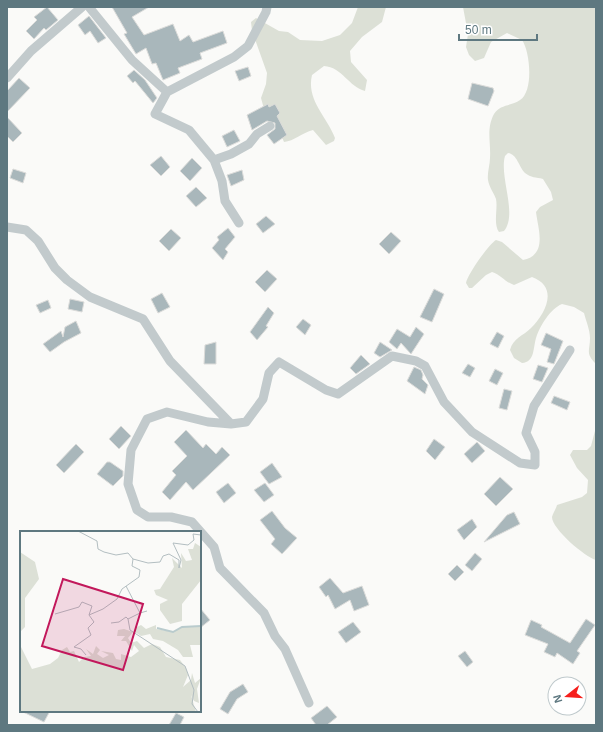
<svg xmlns="http://www.w3.org/2000/svg" width="603" height="732" font-family="Arial,sans-serif">
  <rect width="100%" height="100%" fill="#fafaf8"/>
  <!-- green -->
  <path fill="#dce0d6" d="M358,7H386L382,22L362,37L350,51L351,62L367,80L365,91C349,87 342,67 324,66L312,75C306,100 327,117 335,138L334,141L326,145L313,130C302,133 294,141 284,142L276,123L264,109L261,98L266,84L267,73L252,31L251,22L256,18L279,31L288,32L300,40L322,41L340,35L352,23Z
    M463,7H596V364C585,353 590,351 590,338C590,330 586,321 584,313L574,307L562,304C550,309 540,326 536,338C533,348 535,362 522,363L514,358L510,350C513,338 523,336 531,328C546,313 559,287 532,277L514,285C505,282 501,275 492,272L486,275L472,288H469L466,283C467,275 489,244 496,240L502,242L523,260C548,255 538,229 536,212L540,207L553,200L551,192L543,179C536,177 531,178 525,173C519,167 517,154 508,153L505,156C499,177 518,214 504,231L499,232C493,224 498,209 496,199C494,193 489,187 488,180C487,173 490,165 490,158C491,142 486,129 494,114C500,104 512,106 520,100C534,91 530,51 522,40L507,33L491,42L484,58L475,61L469,55L466,47L468,34Z
    M596,427V560C585,557 552,529 552,517C553,513 556,509 557,505L582,497L587,493L588,480L577,468L570,455L573,450H587L591,446Z"/>
  <!-- building -->
  <path fill="#a9b7bb" stroke="#dcdcda" d="M47,7L58,20L46,30L44,28L34,39L26,31L37,20L34,17Z
    M112,7H149L132,17L144,35L173,24L180,41L189,35L193,42L223,31L227,43L200,53L202,59L178,68L180,73L163,80L156,63L152,64L146,48L136,54L124,34L127,33Z
    M89,16L106,38L98,43L90,31L85,35L78,25Z
    M248,67L251,76L239,81L235,71Z
    M134,70L145,80L157,98L153,103L135,81L133,83L127,76Z
    M19,78L30,88L7,112V91Z
    M472,83L493,88L494,91L488,106L468,99Z
    M268,104L269,107L275,104L280,113L277,116L287,135L274,144L267,135L275,129V123L267,121L252,130L247,115Z
    M7,117L22,133L13,142L7,136Z
    M234,130L240,141L227,147L222,136Z
    M161,156L170,167L161,176L150,165Z
    M192,158L202,168L190,181L180,171Z
    M13,169L26,173L23,183L10,178Z
    M242,170L244,180L231,186L227,175Z
    M196,187L207,198L196,207L186,196Z
    M266,216L275,224L263,233L256,224Z
    M228,228L235,237L225,249L228,252L223,260L212,248L219,240L217,237Z
    M171,229L181,238L169,251L159,241Z
    M391,232L401,241L389,254L379,244Z
    M267,270L277,279L265,292L255,282Z
    M434,289L444,294L432,322L420,317Z
    M162,293L170,307L158,313L151,299Z
    M70,299L84,302L82,312L68,309Z
    M48,300L51,308L40,313L36,305Z
    M268,307L274,313L266,326L268,327L257,340L250,332Z
    M303,319L311,325L305,335L296,327Z
    M76,321L81,333L64,342L50,352L43,344L61,331L63,337L65,327Z
    M416,327L424,334L411,354L401,343L397,349L389,342L397,329L410,337Z
    M497,332L504,336L498,348L490,344Z
    M546,333L563,341L554,364L547,362L551,349L541,345Z
    M216,342V364H204L205,345Z
    M380,342L392,350L380,357L374,353Z
    M361,355L370,364L356,374L350,368Z
    M468,364L475,368L470,377L462,373Z
    M538,365L548,368L542,382L533,379Z
    M414,367L421,370L423,375L422,379L428,385L425,394L407,381Z
    M495,369L503,373L497,385L489,381Z
    M504,389L512,391L507,410L499,408Z
    M554,396L570,402L567,410L551,403Z
    M121,426L131,436L119,449L109,439Z
    M186,430L203,448L206,444L216,454L222,447L230,455L193,490L186,482L170,500L162,492L176,475L172,471L187,456L174,442Z
    M434,439L445,447L435,460L426,451Z
    M477,442L485,451L472,463L464,454Z
    M76,444L84,452L64,473L56,465Z
    M107,462H110L123,471V476L113,486L97,474Z
    M272,463L282,477L269,484L260,472Z
    M500,477L513,489L496,506L484,494Z
    M228,483L236,493L224,503L216,492Z
    M265,483L274,495L264,502L254,490Z
    M272,511L285,528L297,538L282,554L271,544L275,539L260,520Z
    M514,512L520,524L484,542L507,515Z
    M472,519L477,527L464,540L457,530Z
    M475,553L482,559L472,571L465,565Z
    M457,565L464,572L455,581L448,574Z
    M330,578L343,593L362,586L369,605L354,611L350,600L335,609L328,595L326,597L319,587Z
    M200,608L210,620L200,628Z
    M586,619L595,625L577,651L580,653L573,664L557,653L555,657L544,652L548,644L525,635L531,620L542,625L541,627L570,643Z
    M353,622L361,632L346,643L338,632Z
    M465,651L473,662L467,667L458,656Z
    M243,684L248,692L237,699L228,714L220,709L230,692Z
    M327,706L337,717L327,725H316L311,718Z
    M21,711H50L44,722Z
    M176,713L184,717L180,725H169Z"/>
  <g fill="none" stroke-linecap="round" stroke-linejoin="round">
    <!-- street -->
    <path stroke="#c2cacc" stroke-width="9" d="M89,7L132,60L167,92L234,57L248,46L266,12L267,7
      M7,78L31,51L82,7
      M167,92L155,114L189,130L214,160L222,181L225,201L239,223
      M214,160L231,154L249,144L257,134L270,126
      M7,227L26,230L38,241L55,268L67,280L90,297L143,319L170,361L231,424L208,422L167,412L147,419L131,450L128,484L137,510L148,517H171L192,522L214,547L220,568L264,613L275,636L285,649L309,703
      M231,424L246,422L263,399L269,373L279,362L326,390L338,394L392,356L416,361L425,366L444,402L472,432L520,463L535,465V452L526,433L534,406L570,350"/>
  </g>
  <!-- overview -->
  <g transform="translate(20 531)">
    <rect width="181" height="181" fill="#fafaf8"/>
    <path d="M175,12L181,16V49L162,73V90L150,93L140,79V73L148,69L136,64L134,59L140,58L154,36L152,27L162,37L161,22L166,30L172,29L168,18H173ZM0,21L15,31L19,48L5,67V96L0,101ZM121,94L126,98L136,94V98L153,101L162,96L181,95V114H170L173,126H163L158,119L143,110L133,108L130,103L121,105L115,101V97ZM104,98L113,101L108,107L111,112L117,110L124,117L132,113L140,116L146,126L160,129L166,137L168,144L163,156L171,149L172,142L175,152L181,147L177,158L179,172L174,170L171,164L176,181H0V114L12,138L30,133L38,127L42,119L47,116L50,121L54,120L59,131L64,126L71,125L66,118L73,123L76,115L80,119L77,123L83,127L89,124L81,120L93,122L96,128L101,129V123L111,126L119,120L114,114L112,120L106,110H101L105,105H97L98,99Z" fill="#dce0d6"/>
    <path fill="none" stroke="#b9cbcd" stroke-width="2" d="M137,97L153,101L162,96L181,95"/>
    <path fill="none" stroke="#b3bec1" stroke-width="1" d="M58,0L77,10L78,18L84,21L96,24L108,22L113,28L128,32L140,31L143,25L149,23L159,29V37L161,29L153,12L168,14L174,9L173,3L181,4M106,55L120,82L127,80M120,82L108,88L110,99L165,135L174,159L172,173L178,181M35,83L59,76L62,71L72,75L69,84L83,78L97,68L102,58L119,46L120,39L112,35L113,28M91,92L99,91L106,86L108,88M66,124L61,118L54,116L71,104L68,97L74,91L69,84"/>
    <path fill="#c2185b" fill-opacity="0.15" stroke="#c2185b" stroke-width="2" d="M43,48L123,73L103,139L22,115Z"/>
    <rect width="181" height="181" fill="none" stroke="#5e7880" stroke-width="2"/>
  </g>
  <!-- border -->
  <rect width="603" height="732" fill="none" stroke="#5e7880" stroke-width="16"/>
  <!-- north arrow -->
  <g transform="translate(567 696) rotate(253)"><circle r="19" fill="#ffffff" stroke="#bfc9cc"/>
  <path d="M0-3L7 15L0 10L-7 15Z" fill="#f61f1c"/>
  <text y="-6" font-size="11" font-weight="bold" text-anchor="middle" fill="#5e7880">N</text>
  </g>
  <!-- scale -->
  <path d="M459 34v6h78v-6" fill="none" stroke="#5e7880" stroke-width="2"/>
  <text x="465" y="34" font-size="12" fill="#5e7880" stroke="#ffffff" stroke-width="3" paint-order="stroke">50 m</text>
</svg>
